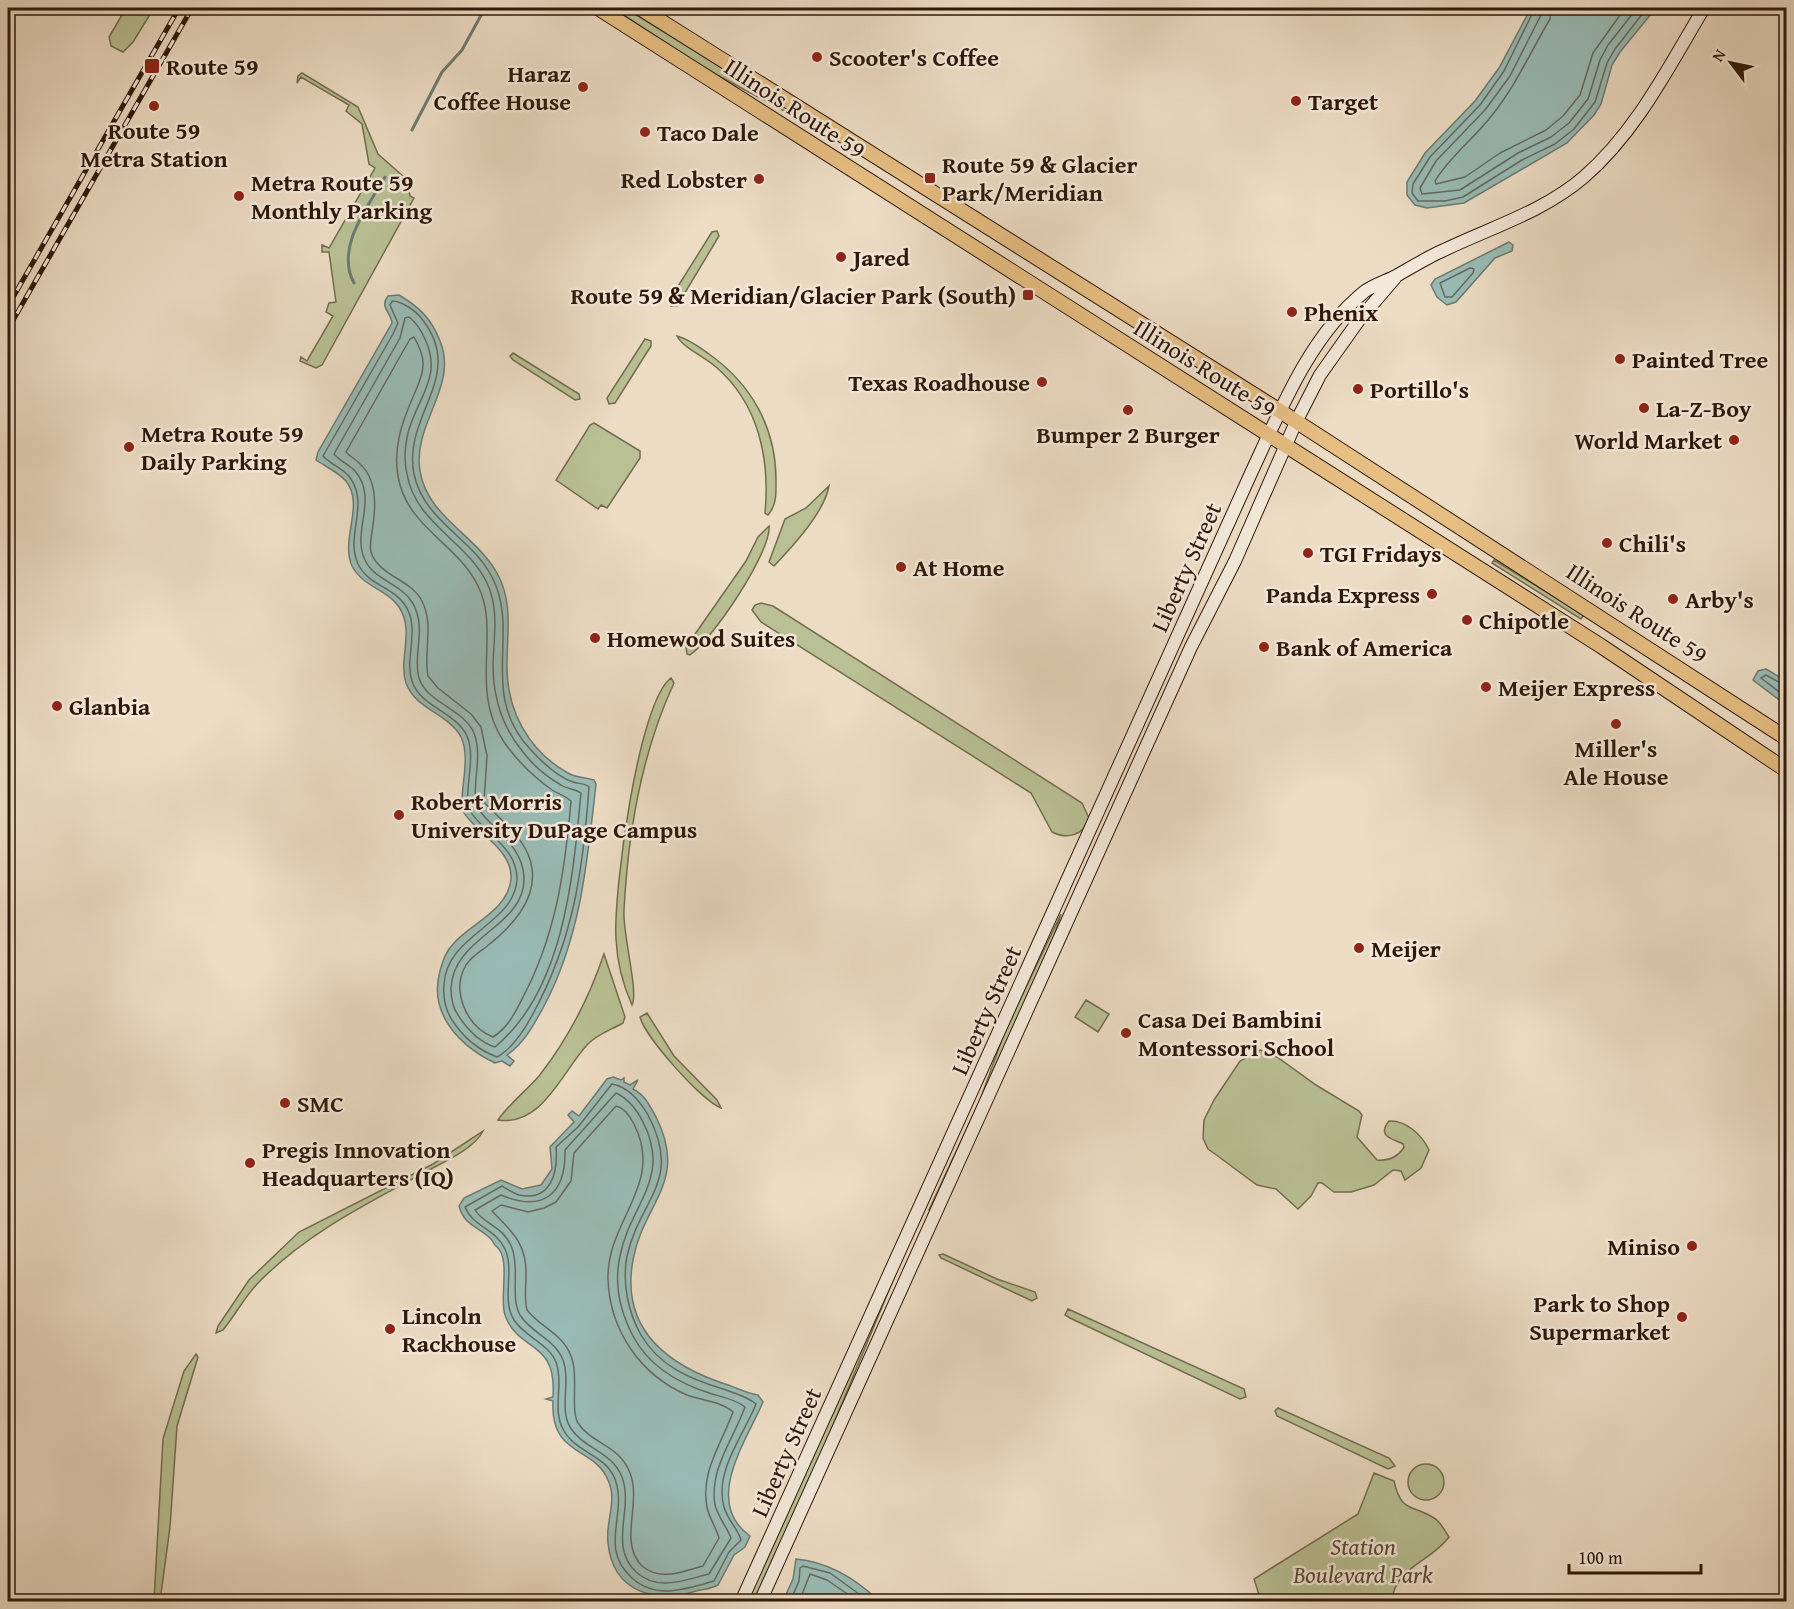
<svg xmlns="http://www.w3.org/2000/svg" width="1794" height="1609" font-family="'Gentium Book Plus',serif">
  <rect width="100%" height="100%" fill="#ecdcc4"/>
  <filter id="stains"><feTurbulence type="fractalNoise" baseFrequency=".00333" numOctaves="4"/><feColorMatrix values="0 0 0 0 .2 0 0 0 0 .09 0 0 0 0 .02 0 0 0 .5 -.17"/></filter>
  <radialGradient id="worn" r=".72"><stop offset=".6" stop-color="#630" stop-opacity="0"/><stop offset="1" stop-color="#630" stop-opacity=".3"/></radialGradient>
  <!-- green -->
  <path fill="#b8c094" stroke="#736c4f" stroke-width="1.5" d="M126,8H154L133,42L123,52L111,46L109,37Z
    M613,8H625L794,112L792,115L704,68Z
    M302,73L358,107L378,154L412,184L408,186L410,196L414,198L322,365L316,368L300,361L301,357L307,361L333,316L326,312L329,303L336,302L329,252H322V245L329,248L375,168L369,164L362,124L346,111L349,105L301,77L297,83L298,76Z
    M717,231L719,236L677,306H671L670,299L712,232Z
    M677,336C689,339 699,347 709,354C751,384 776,427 776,480C776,492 777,505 768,515L765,513C770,459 759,404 716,367C705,357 683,348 677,336Z
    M645,339L651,341V346L615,403L609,404L607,398Z
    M513,353L579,394L580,399L575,400L513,360L510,356Z
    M594,423L640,451V458L607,508L601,505L598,509L556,480L590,425Z
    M829,486C824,513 792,547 774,566L769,562L785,519L806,508Z
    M769,526C772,551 712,640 690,655L687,654L686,647L746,561L758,537Z
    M1494,560L1584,615L1581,619L1492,563Z
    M761,603L773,606L1082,803L1089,818C1084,835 1068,840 1052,832L1031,793L761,622L752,610L755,605Z
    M671,678L674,683C641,754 628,832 624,910C622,932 639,992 632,1005C623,985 617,960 616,939C613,895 638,702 671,678Z
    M1061,914L1049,952L931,1211L929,1210L980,1100L1005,1031Z
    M604,954L625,1017L623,1023C611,1030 597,1034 587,1045C562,1072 542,1127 498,1120C509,1104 526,1091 539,1076C568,1039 589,998 604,954Z
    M1086,1000L1109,1014L1098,1032L1075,1017Z
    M647,1013L674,1056L717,1100L721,1108C702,1101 645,1037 640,1017Z
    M1260,1050L1277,1057L1316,1085L1359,1111L1362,1115L1357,1137L1377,1160C1388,1161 1398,1157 1404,1147L1403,1144C1394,1139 1376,1137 1389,1121C1406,1120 1422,1135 1429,1150L1421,1168L1405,1180L1401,1171L1393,1170L1374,1185L1351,1192H1334L1322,1183H1318L1311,1196L1298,1209L1276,1189L1257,1185L1215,1154L1208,1149L1203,1138L1204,1120L1214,1100L1240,1061Z
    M483,1131C475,1148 444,1162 427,1171C367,1204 308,1232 259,1282C245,1296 236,1314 223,1330L216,1333L218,1326L249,1280L299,1232L433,1164Z
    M943,1254L997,1279L1035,1292L1037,1298L1032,1301L941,1258L939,1255Z
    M899,1266L821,1454L754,1601L746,1602Z
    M1068,1309L1244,1389L1246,1397L1240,1399L1070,1318L1065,1315Z
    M196,1354L198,1357L177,1426L170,1527L160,1601H154L163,1439L184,1371Z
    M1278,1408L1389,1458L1395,1466L1388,1469L1277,1416L1275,1411Z
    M1408 1482a18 18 0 1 1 36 0a18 18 0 1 1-36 0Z
    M1374,1473L1394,1481C1401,1513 1412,1504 1434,1518C1440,1521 1445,1531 1449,1537C1432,1561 1394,1568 1392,1601H1261L1254,1579L1358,1514Z"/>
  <!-- water -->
  <path fill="#99bbb5" stroke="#6e7a71" stroke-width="1.5" d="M1531,8H1656L1620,52L1612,65L1601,104L1594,115L1567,143L1464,203L1427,208L1415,205L1407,195V182L1425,153L1475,101L1499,68Z
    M1509,242L1513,245L1512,251L1495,258L1456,302L1447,305L1437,297L1431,285L1435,279Z
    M399,295C419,307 431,318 440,341C459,386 412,424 420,471C427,517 478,536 498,575C513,603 507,633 507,664C506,709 528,751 568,773C576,778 585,777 594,780L596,784C587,863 581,937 543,1008C533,1026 524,1043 507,1055L514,1061L510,1066L502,1061L495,1063C460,1046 428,1014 440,971C443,960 446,951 454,943C472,923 508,910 511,879C513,849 475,833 462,810C460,788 471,758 461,737C449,714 415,709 406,683C398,659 415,631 399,607C387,589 363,587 352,566C340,539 365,505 346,481C339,473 325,466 316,460L318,452L392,323C391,312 379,307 388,296Z
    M1766,669L1786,681V705L1753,680L1758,671Z
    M613,1077L621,1080L624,1078V1082L630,1085L638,1080L633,1089C645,1095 650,1106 656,1117C689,1182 643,1203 633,1260C620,1330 669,1366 728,1385C737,1388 748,1394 758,1395L763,1402C747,1440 702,1502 750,1536L745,1547L734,1555L718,1585C711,1589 704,1589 696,1591C657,1604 613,1593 608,1543C605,1522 618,1501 608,1480C594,1446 550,1457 553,1401L546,1399L553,1397C557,1338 519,1354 505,1315C499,1298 511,1259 497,1247C493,1244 494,1242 490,1238C477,1226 464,1225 459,1206L464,1198L501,1180L522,1189L541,1185L552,1169L550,1147L574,1122L568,1115L572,1111L579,1116L607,1079Z
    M796,1559C829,1562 855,1578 879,1601H783L793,1579Z"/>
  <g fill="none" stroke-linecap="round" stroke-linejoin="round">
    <!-- shore -->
    <path stroke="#646a60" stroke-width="1.5" d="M1535,8L1504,71L1480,105L1430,157L1413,184L1412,193L1418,201H1445L1463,197L1522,160L1555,144L1574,129L1595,102L1607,63L1615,49L1647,8
      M1542,8L1541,15L1510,76L1485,110L1436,161L1420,188L1422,194L1460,190L1518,153L1551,137L1569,123L1588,99L1600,60L1608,45L1637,8
      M1551,8L1550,19C1531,51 1516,85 1493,114C1475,138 1451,155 1435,181L1436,184L1465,177L1500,153L1546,130L1563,116L1580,95L1593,53L1625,8
      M1470,268L1474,269L1473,273L1452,297H1445L1440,283Z
      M392,301C402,301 416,311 422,319C467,376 402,415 414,474C423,520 472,538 492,577C521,633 478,693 530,749C541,761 557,777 573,782C579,784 585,783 589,787C583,870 574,937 534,1012C526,1027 513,1049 497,1057C478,1050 463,1037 452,1020C445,1009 443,997 444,985C446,934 515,925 517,879C517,846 482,833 468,808C465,785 476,758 467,736C456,712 420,707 412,681C404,657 421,629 405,605C393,587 368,585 358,564C345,536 369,506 351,479C345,469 331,465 323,456L393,334L398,323L390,305Z
      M409,317C417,323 421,330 425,339C443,377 417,398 408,433C405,446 404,462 407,474C415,523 467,541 487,583C499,608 494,636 493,664C493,696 502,727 523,752C533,765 547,777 561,785C567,789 576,789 581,793C573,877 564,990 495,1047C479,1042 467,1029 458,1015C452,1007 451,998 451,988C453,936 526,927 524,877C522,844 492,830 476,806C472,782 483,757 474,733C464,709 427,703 419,678C412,654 428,628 412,602C400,583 374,580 365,560C351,532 379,499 355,471C349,465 340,461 334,454L400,338L405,318Z
      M414,337C418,344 423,354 423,363C424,374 417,387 413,397C402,422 393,448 398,476C406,526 456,543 477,584C502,630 468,688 504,742C517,761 534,777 552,790C558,794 566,796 571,801C565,870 556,935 523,997C516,1011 508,1028 493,1037C466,1026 451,991 466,965C471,957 479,952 486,947C510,928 537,901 532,868C528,840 502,822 484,802L487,756L481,727L471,714L438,688L428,676C423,650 435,625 421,599C409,579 378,575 371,552C369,544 372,534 373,525C376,505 377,479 360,464C356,459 350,457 346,452L410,339Z
      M1786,686L1766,675L1761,678L1786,697
      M612,1084C628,1087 640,1101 648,1115C683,1181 640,1198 627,1256C622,1283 628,1312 641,1335C659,1366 690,1379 723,1389C734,1393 747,1396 756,1404C744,1435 714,1471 724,1507C727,1519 738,1529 741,1540L729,1552L714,1581C687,1589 656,1600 632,1578C598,1548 628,1514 615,1479C605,1454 574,1452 563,1429C552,1409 564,1384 556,1362C548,1343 525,1337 514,1320C501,1299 515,1271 505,1249C496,1229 473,1227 465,1207L502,1186C507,1189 513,1193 519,1195C552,1202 558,1171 556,1147L578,1127Z
      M616,1093C629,1099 637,1110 643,1122C672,1179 630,1204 620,1256C614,1283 620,1311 633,1336C649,1367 680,1384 712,1394C723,1397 737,1400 745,1407C734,1438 709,1469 715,1505C718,1517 727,1527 731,1538L709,1574C684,1580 658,1592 636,1572C608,1545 634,1509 622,1477C612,1451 583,1449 570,1427C559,1408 571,1381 563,1360C555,1339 531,1333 520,1315C510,1297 520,1269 512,1248C503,1225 483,1224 475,1210L501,1195C543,1213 566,1194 565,1150Z
      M616,1106C625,1108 630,1116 634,1124C665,1185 606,1220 608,1280C610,1330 640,1375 687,1395C700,1400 723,1402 733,1412C722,1443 700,1472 707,1507C709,1518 716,1527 719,1538L703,1566C683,1571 661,1582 642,1566C618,1542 642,1503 630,1473C619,1444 591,1444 578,1423C570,1409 579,1376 571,1356C563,1334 540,1327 527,1310C524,1299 526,1287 526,1276C527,1243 512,1232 492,1211L501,1205L528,1212L544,1208L556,1202L571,1181L574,1153Z
      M790,1602L799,1581L800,1568L803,1566L830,1573L870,1602
      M799,1602L810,1574L827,1580L859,1602"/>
    <!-- stream -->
    <path stroke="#6e7a71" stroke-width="3" d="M412,130L442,72L462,50L485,8
      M354,283C335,248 367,208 385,177"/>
    <defs>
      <path id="secondary" d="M741,1602L1252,471C1281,409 1310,336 1364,292C1373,285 1386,281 1396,276C1412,267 1428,257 1444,250C1492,227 1543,212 1584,177C1637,131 1669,66 1704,8
        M760,1602L1191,647L1235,561L1296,422L1320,375L1359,320L1395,278"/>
      <path id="primary" d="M598,8L1601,646L1786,770
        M640,8L1280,411L1786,738"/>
    </defs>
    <!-- secondary casing -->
    <use href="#secondary" stroke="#2e180a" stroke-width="14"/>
    <!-- primary casing -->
    <use href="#primary" stroke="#2e180a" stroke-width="16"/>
    <!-- secondary -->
    <use href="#secondary" stroke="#f3e8d9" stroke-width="12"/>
    <!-- primary -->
    <use href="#primary" stroke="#e6be82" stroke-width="14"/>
    <defs>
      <path id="rail" d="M8,306L179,8
        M8,329L192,8"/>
    </defs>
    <!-- rail casing -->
    <use href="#rail" stroke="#2e180a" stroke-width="5"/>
    <!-- rail -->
    <use href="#rail" stroke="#f3e8d9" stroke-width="3" stroke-dasharray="9" stroke-linecap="butt"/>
  </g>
  <!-- markers -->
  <g fill="#8f2418" stroke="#f3e8d9" stroke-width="2">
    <circle cx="817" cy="57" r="6"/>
    <rect x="144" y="58" width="16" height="16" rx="3"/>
    <circle cx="583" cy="87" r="6"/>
    <circle cx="1296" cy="101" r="6"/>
    <circle cx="154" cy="106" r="6"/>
    <circle cx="645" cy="132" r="6"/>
    <rect x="924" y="172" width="12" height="12" rx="3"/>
    <circle cx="759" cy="179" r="6"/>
    <circle cx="239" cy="196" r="6"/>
    <circle cx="841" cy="257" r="6"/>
    <rect x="1022" y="289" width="12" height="12" rx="3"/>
    <circle cx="1292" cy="312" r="6"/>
    <circle cx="1620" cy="359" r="6"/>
    <circle cx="1042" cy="382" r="6"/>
    <circle cx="1358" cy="389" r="6"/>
    <circle cx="1644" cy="408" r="6"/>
    <circle cx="1128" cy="410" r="6"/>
    <circle cx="1734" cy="440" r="6"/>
    <circle cx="129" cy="447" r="6"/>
    <circle cx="1607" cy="543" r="6"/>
    <circle cx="1308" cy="553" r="6"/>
    <circle cx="901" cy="567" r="6"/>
    <circle cx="1432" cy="594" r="6"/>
    <circle cx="1673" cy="599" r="6"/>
    <circle cx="1467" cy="620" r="6"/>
    <circle cx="595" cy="638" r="6"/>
    <circle cx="1264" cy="647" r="6"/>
    <circle cx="1486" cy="687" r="6"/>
    <circle cx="57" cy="706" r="6"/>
    <circle cx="1616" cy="724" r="6"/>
    <circle cx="399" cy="815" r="6"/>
    <circle cx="1359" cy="948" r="6"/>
    <circle cx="1126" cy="1033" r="6"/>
    <circle cx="285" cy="1103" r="6"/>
    <circle cx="250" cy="1163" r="6"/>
    <circle cx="1692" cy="1246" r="6"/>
    <circle cx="1682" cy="1317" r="6"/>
    <circle cx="390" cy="1329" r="6"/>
  </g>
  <g text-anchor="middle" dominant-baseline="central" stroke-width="5" stroke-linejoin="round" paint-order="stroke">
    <!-- poi labels -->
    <g font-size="24" font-weight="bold" fill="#2e180a" stroke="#f3e8d9" text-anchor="start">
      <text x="829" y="57">Scooter's Coffee</text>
      <text x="166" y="66">Route 59</text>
      <text x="571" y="73" text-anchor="end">Haraz<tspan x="571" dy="28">Coffee House</tspan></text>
      <text x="1308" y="101">Target</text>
      <text x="154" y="130" text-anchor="middle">Route 59<tspan x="154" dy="28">Metra Station</tspan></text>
      <text x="657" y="132">Taco Dale</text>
      <text x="942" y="164">Route 59 &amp; Glacier<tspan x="942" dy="28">Park/Meridian</tspan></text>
      <text x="747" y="179" text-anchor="end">Red Lobster</text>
      <text x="251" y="182">Metra Route 59<tspan x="251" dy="28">Monthly Parking</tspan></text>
      <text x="853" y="257">Jared</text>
      <text x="1016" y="295" text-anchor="end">Route 59 &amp; Meridian/Glacier Park (South)</text>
      <text x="1304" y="312">Phenix</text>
      <text x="1632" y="359">Painted Tree</text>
      <text x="1030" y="382" text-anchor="end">Texas Roadhouse</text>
      <text x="1370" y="389">Portillo's</text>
      <text x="1656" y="408">La-Z-Boy</text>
      <text x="141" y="433">Metra Route 59<tspan x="141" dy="28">Daily Parking</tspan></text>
      <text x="1128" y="434" text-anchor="middle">Bumper 2 Burger</text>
      <text x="1722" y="440" text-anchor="end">World Market</text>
      <text x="1619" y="543">Chili's</text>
      <text x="1320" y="553">TGI Fridays</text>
      <text x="913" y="567">At Home</text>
      <text x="1420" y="594" text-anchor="end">Panda Express</text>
      <text x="1685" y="599">Arby's</text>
      <text x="1479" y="620">Chipotle</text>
      <text x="607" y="638">Homewood Suites</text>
      <text x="1276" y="647">Bank of America</text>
      <text x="1498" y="687">Meijer Express</text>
      <text x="69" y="706">Glanbia</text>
      <text x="1616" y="748" text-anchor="middle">Miller's<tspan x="1616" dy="28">Ale House</tspan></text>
      <text x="411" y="801">Robert Morris<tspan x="411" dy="28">University DuPage Campus</tspan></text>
      <text x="1371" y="948">Meijer</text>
      <text x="1138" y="1019">Casa Dei Bambini<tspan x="1138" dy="28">Montessori School</tspan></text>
      <text x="297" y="1103">SMC</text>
      <text x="262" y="1149">Pregis Innovation<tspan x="262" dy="28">Headquarters (IQ)</tspan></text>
      <text x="1680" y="1246" text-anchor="end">Miniso</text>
      <text x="1670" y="1303" text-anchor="end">Park to Shop<tspan x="1670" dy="28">Supermarket</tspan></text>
      <text x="402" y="1315">Lincoln<tspan x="402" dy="28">Rackhouse</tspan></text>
    </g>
    <!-- street labels -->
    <g font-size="24" fill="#2e180a" stroke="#f3e8d9">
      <text transform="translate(795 108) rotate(33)">Illinois Route 59</text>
      <text transform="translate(1205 368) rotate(32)">Illinois Route 59</text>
      <text transform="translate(1186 567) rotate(-66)">Liberty Street</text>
      <text transform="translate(1637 613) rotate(33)">Illinois Route 59</text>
      <text transform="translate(986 1010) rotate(-66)">Liberty Street</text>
      <text transform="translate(786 1452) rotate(-66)">Liberty Street</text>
    </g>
    <!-- park labels -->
    <g font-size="24" font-style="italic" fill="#574a33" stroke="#f3e8d9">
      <text x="1363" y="1546">Station<tspan x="1363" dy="28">Boulevard Park</tspan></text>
    </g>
  </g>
  <!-- margin -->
  <rect width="1794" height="1609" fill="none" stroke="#ecdcc4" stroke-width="30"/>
  <rect x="9" y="9" width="1776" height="1591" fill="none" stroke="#2e180a" stroke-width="3"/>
  <rect x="15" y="15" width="1764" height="1579" fill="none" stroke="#2e180a" stroke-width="1.5"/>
  <!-- north arrow -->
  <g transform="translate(1731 63) rotate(302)" stroke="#f3e8d9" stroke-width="4.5" paint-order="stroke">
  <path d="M0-4.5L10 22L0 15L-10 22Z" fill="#2e180a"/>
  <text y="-9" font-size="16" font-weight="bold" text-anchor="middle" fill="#2e180a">N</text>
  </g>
  <!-- scale -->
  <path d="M1569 1564v9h132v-9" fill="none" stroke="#2e180a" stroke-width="3"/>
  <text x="1578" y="1564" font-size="18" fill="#2e180a" stroke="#f3e8d9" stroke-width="4.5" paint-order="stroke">100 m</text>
  <rect width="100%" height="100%" filter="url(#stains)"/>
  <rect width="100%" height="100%" fill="url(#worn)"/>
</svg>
